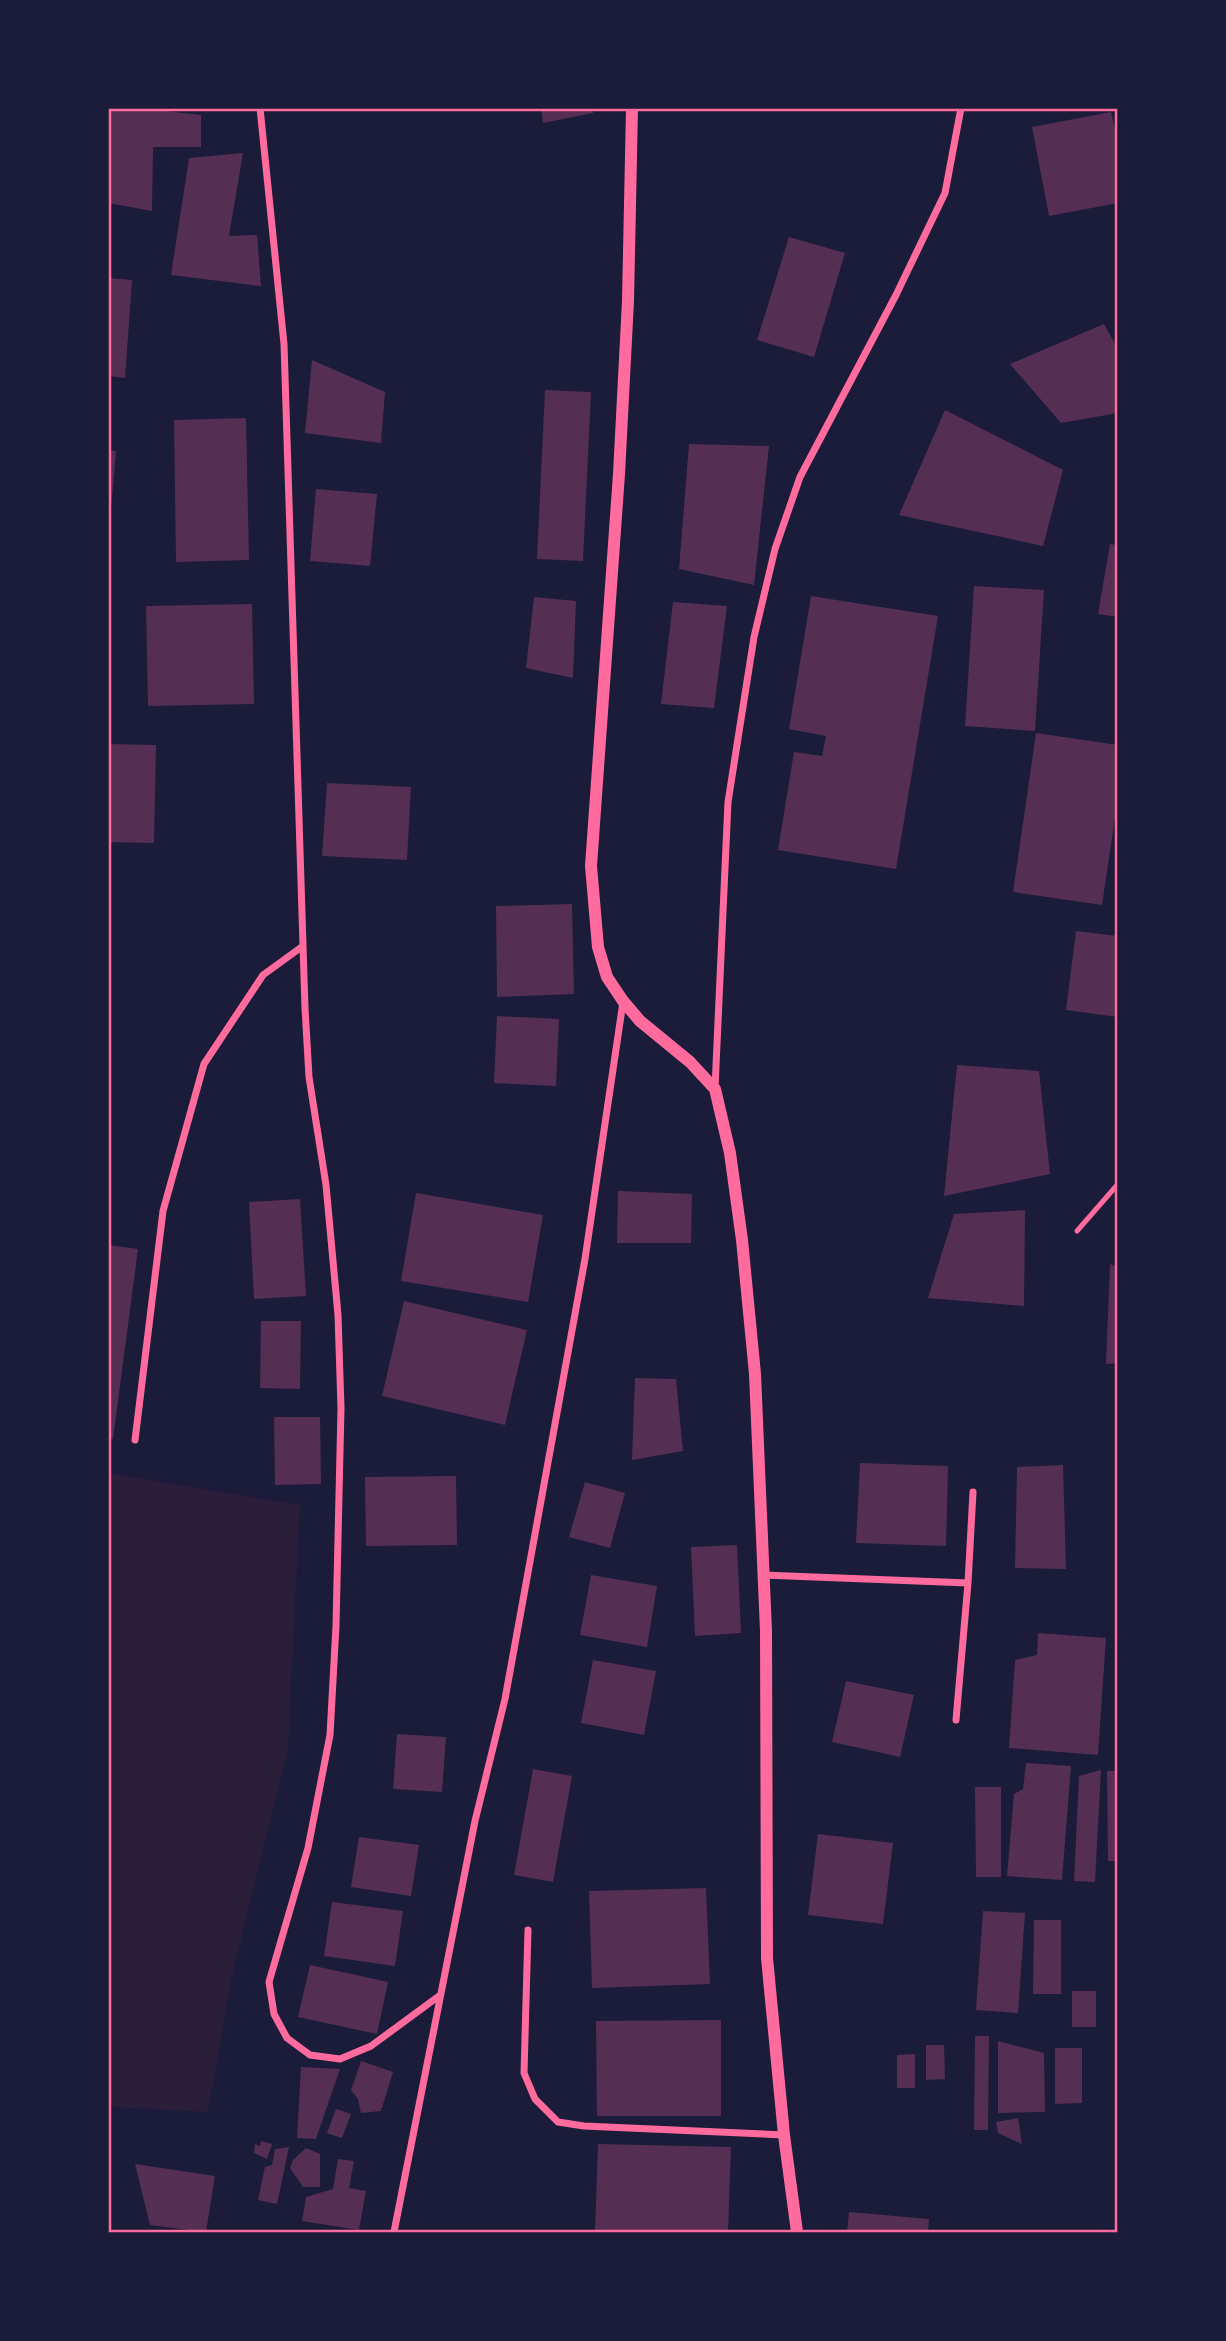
<svg xmlns="http://www.w3.org/2000/svg" width="1226" height="2341" font-family="'Public Sans',sans-serif">
  <rect width="100%" height="100%" fill="#1b1b3a"/>
  <!-- green -->
  <path fill="#2a1e3b" d="M109,1473L300,1505L288,1750L233,1971L208,2112L110,2107L109,2110Z"/>
  <!-- building -->
  <path fill="#542f53" d="M108,108H138L201,115V147H153L152,211L108,203Z
    M541,108H592L593,113L543,123Z
    M1111,112L1118,143V203L1049,216L1032,127Z
    M243,153L229,236L257,235L261,286L171,275L189,158Z
    M789,237L845,253L814,357L757,340Z
    M108,278L132,280L125,378L108,376Z
    M1104,324L1118,349V413L1061,423L1010,364Z
    M312,360L385,392L381,443L305,433Z
    M545,390L591,392L583,561L537,559Z
    M945,410L1063,470L1043,546L899,515Z
    M246,418L249,560L176,562L174,420Z
    M689,444L769,446L754,585L679,569Z
    M108,450L116,451L110,521H108Z
    M316,489L377,494L370,566L310,561Z
    M1110,544L1118,545V617L1098,614Z
    M974,586L1044,590L1035,731L965,726Z
    M811,596L938,616L896,869L778,850L794,752L822,756L826,736L789,729Z
    M534,597L576,601L573,678L526,668Z
    M673,602L727,606L714,708L661,704Z
    M252,604L254,704L148,706L146,606Z
    M1036,733L1118,745V797L1102,905L1013,892Z
    M108,744L156,745L154,843L108,842Z
    M327,783L411,787L407,860L322,856Z
    M572,904L574,994L497,997L496,906Z
    M1076,931L1118,936V1017L1066,1010Z
    M497,1016L559,1019L556,1086L494,1083Z
    M957,1065L1039,1071L1050,1174L944,1196Z
    M618,1191L692,1194L691,1243H617Z
    M416,1193L543,1215L528,1302L401,1281Z
    M300,1199L306,1296L254,1299L249,1202Z
    M1025,1210L1024,1306L928,1298L954,1214Z
    M108,1245L138,1249L113,1439L108,1438Z
    M1110,1264L1118,1267V1363L1106,1364Z
    M404,1301L527,1330L505,1425L382,1396Z
    M261,1321H301L300,1389L260,1388Z
    M635,1378L676,1379L683,1451L632,1460Z
    M274,1417H320L321,1484L275,1485Z
    M860,1463L948,1466L946,1546L856,1543Z
    M1063,1465L1066,1569L1015,1568L1017,1467Z
    M456,1476L457,1545L366,1546L365,1477Z
    M585,1482L625,1493L610,1548L569,1537Z
    M737,1545L741,1633L695,1636L691,1547Z
    M591,1575L657,1586L647,1647L580,1635Z
    M1038,1633L1106,1638L1098,1755L1009,1748L1015,1660L1037,1655Z
    M593,1660L656,1671L644,1735L581,1723Z
    M846,1681L914,1695L900,1757L832,1742Z
    M397,1734L446,1737L442,1792L393,1789Z
    M1026,1763L1071,1766L1062,1880L1007,1876L1014,1794L1023,1789Z
    M533,1769L572,1776L553,1882L514,1875Z
    M1101,1770L1095,1882L1074,1881L1079,1776Z
    M1107,1771H1118V1861H1108Z
    M975,1787H1001V1877H976Z
    M818,1834L893,1843L883,1924L808,1915Z
    M359,1837L419,1845L411,1896L351,1887Z
    M706,1888L710,1984L592,1988L589,1891Z
    M332,1902L403,1911L395,1966L324,1956Z
    M983,1911L1025,1913L1018,2013L976,2010Z
    M1034,1920H1061V1994H1033Z
    M310,1965L388,1982L377,2034L298,2017Z
    M1072,1991H1096V2027H1072Z
    M721,2020V2116H597L596,2021Z
    M975,2036H989L988,2130H974Z
    M998,2041L1044,2053L1045,2112L998,2113Z
    M926,2045H944L945,2079L926,2080Z
    M1055,2048H1082V2103L1055,2104Z
    M915,2054V2088H897V2055Z
    M361,2061L393,2072L381,2111L361,2113L358,2099L351,2090Z
    M301,2067L340,2069L316,2139L297,2138Z
    M336,2109L351,2114L342,2138L327,2133Z
    M1018,2118L1022,2144L998,2133L996,2122Z
    M261,2141L272,2144L267,2159L254,2153L255,2144L260,2146Z
    M598,2144L731,2147L728,2232H595Z
    M289,2147L277,2204L258,2200L265,2167L272,2165L275,2149Z
    M306,2148L320,2154V2187H303L290,2168L293,2160Z
    M338,2159L354,2161L349,2188L366,2191L359,2230L302,2221L306,2197L333,2189Z
    M135,2164L215,2176L206,2232L150,2225Z
    M849,2212L929,2219L928,2232H847Z"/>
  <g fill="none" stroke-linecap="round" stroke-linejoin="round">
    <!-- service -->
    <path stroke="#ff6b9d" stroke-width="5" d="M1077,1231L1118,1184"/>
    <!-- minor -->
    <path stroke="#ff6b9d" stroke-width="7" d="M260,108L284,344L305,1008L309,1077L326,1185L338,1315L341,1408L336,1626L330,1735L308,1848L269,1982L274,2014L287,2038L310,2055L340,2059L371,2046L439,1996
      M715,1088L728,802L754,637L775,549L800,477L896,295L945,193L961,108
      M135,1440L163,1211L204,1064L263,975L303,946
      M763,1575L968,1583
      M956,1720L968,1583L973,1492
      M528,1930L524,2073L535,2099L558,2122L584,2126L784,2135
      M394,2232L475,1821L505,1699L585,1259L623,1002"/>
    <!-- tertiary -->
    <path stroke="#ff6b9d" stroke-width="12" d="M632,108L628,301L619,474L591,866L598,947L607,977L623,1001L640,1021L690,1062L715,1089L730,1153L742,1240L755,1374L766,1631L767,1958L784,2135L797,2232"/>
  </g>
  <!-- border -->
  <rect width="1226" height="2341" fill="none" stroke="#1b1b3a" stroke-width="220"/>
  <rect x="110" y="110" width="1006" height="2121" fill="none" stroke="#ff6b9d" stroke-width="2.5"/>
</svg>
